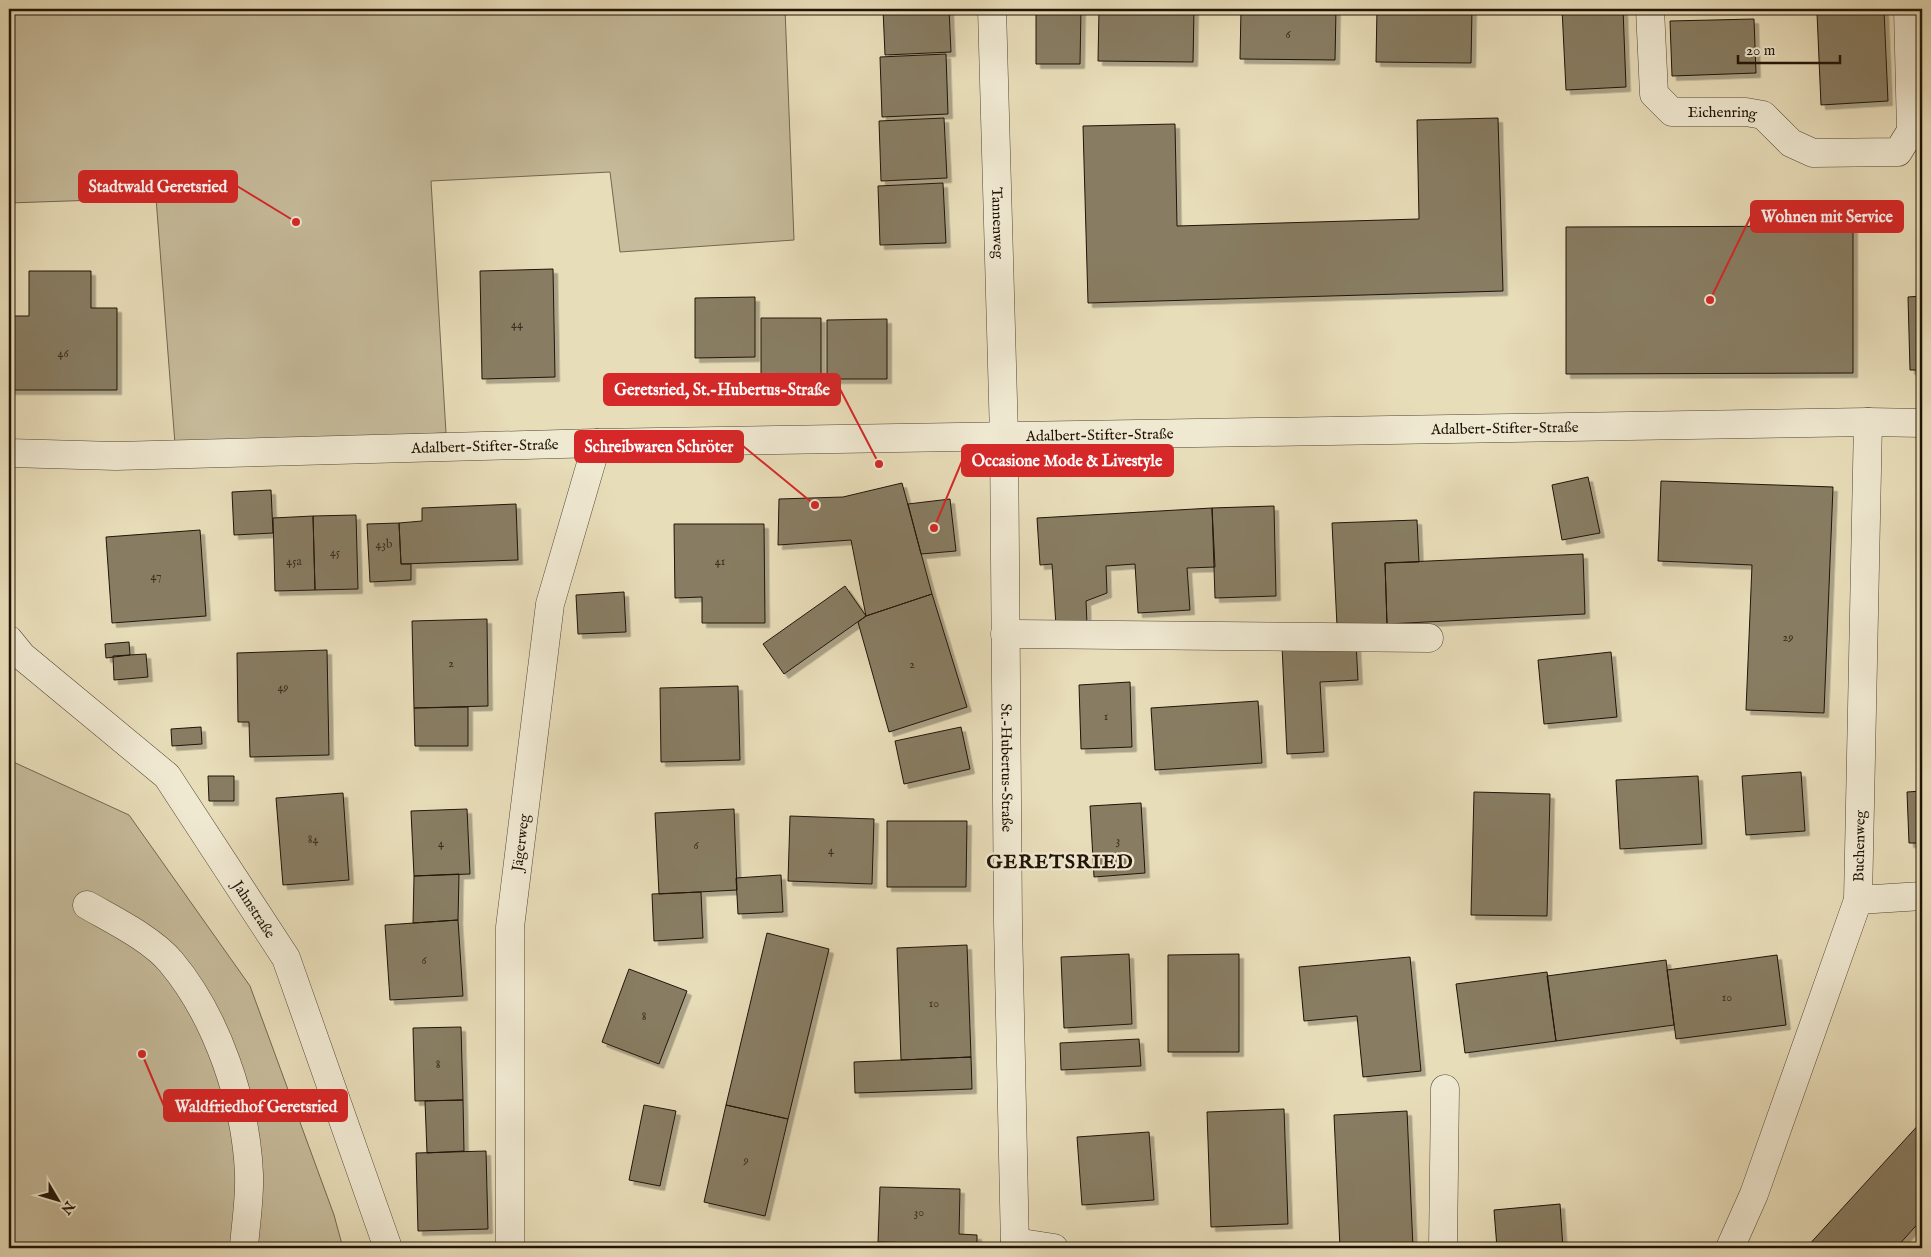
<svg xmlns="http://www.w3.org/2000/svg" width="1931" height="1257" font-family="'IM FELL English',serif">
  <defs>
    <filter id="shadow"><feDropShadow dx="4.5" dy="4.5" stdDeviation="0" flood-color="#0004"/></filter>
  </defs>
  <rect width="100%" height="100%" fill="#e8ddb9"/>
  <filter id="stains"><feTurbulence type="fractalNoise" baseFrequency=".004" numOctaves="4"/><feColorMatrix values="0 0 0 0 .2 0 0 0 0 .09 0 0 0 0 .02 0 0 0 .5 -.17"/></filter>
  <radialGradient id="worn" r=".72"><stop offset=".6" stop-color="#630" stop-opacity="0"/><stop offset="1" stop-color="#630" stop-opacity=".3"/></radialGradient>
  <!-- green -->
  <path fill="#c6bb9b" stroke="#736851" d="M9,9H785L794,240L620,252L610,172L431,181L446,433L175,444L156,198L9,203Z
    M9,760L129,815L250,986L334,1215L343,1248H9Z"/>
  <!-- building -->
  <path fill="#887d64" stroke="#201407" filter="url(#shadow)" d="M883,9H949L951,52L885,55Z
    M1036,9H1081L1080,64H1036Z
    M1099,9H1194L1193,62L1098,61Z
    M1241,9H1336L1335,60L1240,59Z
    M1377,9H1472L1471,63L1376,62Z
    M1562,9H1623L1626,87L1566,90Z
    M1884,10L1888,101L1821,105L1817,13Z
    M1754,19L1756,73L1672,76L1670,21Z
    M946,54L948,114L882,117L880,57Z
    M944,118L947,178L881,181L879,121Z
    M1498,118L1503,291L1088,303L1083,126L1175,124L1177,226L1419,219L1417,120Z
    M943,183L946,243L880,245L878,186Z
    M1853,226V373L1566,374V227Z
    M553,269L555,377L482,379L480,271Z
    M29,271H91V308H117V390H9V316H29Z
    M1922,296V370H1910L1908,297Z
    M755,297V357L695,358V298Z
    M761,318H821V378H761Z
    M887,319V379H827V320Z
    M1588,477L1600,533L1562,540L1552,485Z
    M1661,481L1833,487L1824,713L1746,710L1752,565L1658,561Z
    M902,483L932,594L866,616L851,540L778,545L779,499L843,497Z
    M271,490L273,533L234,535L232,492Z
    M950,499L956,551L921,554L908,504Z
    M516,504L518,560L401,564L399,523L422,521V508Z
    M1274,506L1276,596L1215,598L1212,508Z
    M1212,508L1215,567L1187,568L1190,610L1138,613L1135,564L1106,566L1107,593L1086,601L1087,624L1056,626L1052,564L1040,565L1037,518Z
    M356,515L358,589L315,590L313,516Z
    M313,516L315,590L275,591L273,518Z
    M1417,520L1419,562L1385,563L1387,624L1337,626L1332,523Z
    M399,523L401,564H411V580L370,582L367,524Z
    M674,524H764L765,623H702V597L675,598Z
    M200,530L206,616L112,623L106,537Z
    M1583,554L1585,614L1387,624L1385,563Z
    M845,586L866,616L784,674L763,644Z
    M624,592L626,632L578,634L576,595Z
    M932,594L967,707L889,732L858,622L866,616Z
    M487,619L488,706L414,708L412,621Z
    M129,642L130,655L106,658L105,644Z
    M1356,642L1358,680L1320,682L1324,752L1287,754L1282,646Z
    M327,650L329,755L250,757L249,722H238L237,653Z
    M1611,652L1617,717L1544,724L1538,660Z
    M146,654L148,677L114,680L113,656Z
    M1130,682L1132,747L1081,749L1079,685Z
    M738,686L740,760L661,762L660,688Z
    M1258,701L1262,763L1155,770L1151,708Z
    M468,707V746H415L414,708Z
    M201,727L202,744L172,746L171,729Z
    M961,727L970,769L904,784L895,741Z
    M1801,772L1805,831L1746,835L1742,776Z
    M208,776H234V801H209Z
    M1698,776L1702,844L1620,849L1616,780Z
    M1922,791V843H1909L1907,792Z
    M1474,792L1550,794L1547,916L1471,915Z
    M343,793L349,880L283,885L276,798Z
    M1141,803L1145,873L1094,877L1090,806Z
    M467,809L470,874L414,876L411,811Z
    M734,809L737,890L659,894L655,813Z
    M790,816L874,819L872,884L788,881Z
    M887,821H967L966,887H887Z
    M459,874L458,920L413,923L414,876Z
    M781,875L783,912L738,914L736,878Z
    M701,892L703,938L654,941L652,894Z
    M458,920L463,996L390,1000L385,925Z
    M767,933L829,949L788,1119L726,1105Z
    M967,945L971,1057L901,1060L897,948Z
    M1129,954L1132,1024L1064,1028L1061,957Z
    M1239,954V1052H1168V955Z
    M1777,955L1786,1025L1676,1039L1667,970Z
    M1410,957L1421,1071L1363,1077L1357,1016L1304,1021L1299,967Z
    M1666,960L1674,1025L1556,1041L1547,976Z
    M629,969L687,991L659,1064L602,1042Z
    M1547,972L1556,1041L1465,1053L1456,984Z
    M461,1027L463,1100L415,1101L413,1028Z
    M1139,1039L1141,1066L1061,1070L1060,1043Z
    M971,1057L972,1089L855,1093L854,1062Z
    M463,1100L464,1151L427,1153L425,1101Z
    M644,1105L676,1111L660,1186L629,1180Z
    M726,1105L788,1119L765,1216L704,1202Z
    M1284,1109L1288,1224L1211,1227L1207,1112Z
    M1407,1111L1413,1248H1340L1334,1115Z
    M1922,1121V1219L1896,1248H1806Z
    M1149,1132L1154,1200L1082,1205L1077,1137Z
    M486,1151L488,1229L418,1231L416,1153Z
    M880,1187L960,1189L959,1234L977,1235V1248H923V1243L878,1242Z
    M1560,1204L1563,1248H1497L1494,1210Z"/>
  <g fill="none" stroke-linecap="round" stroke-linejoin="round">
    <defs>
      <g id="minor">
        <path id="s1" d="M992,9L1004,436L1008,922L1015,1248"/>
        <path id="s2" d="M1650,9L1654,94L1672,112H1746L1763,115L1791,143L1813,153L1898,152L1911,131L1908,9"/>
        <path id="s3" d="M9,453L116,456L597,443L1868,422L1922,423"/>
        <path d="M1005,634L1429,638"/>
        <path id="s4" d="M9,640L22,656L167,776L286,958L388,1248"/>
        <path d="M1858,900L1922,896"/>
        <path d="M87,905C113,920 152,939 171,962C217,1017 246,1102 249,1174C250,1197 246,1222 244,1246"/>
        <path d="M1015,1242L1054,1248"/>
        <path id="s5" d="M510,1248V927L550,604L597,443"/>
        <path d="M1443,1248L1445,1089"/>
        <path id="s6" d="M1730,1248L1754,1194L1858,900L1868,422"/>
      </g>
    </defs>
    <!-- minor casing -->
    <use href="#minor" stroke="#524634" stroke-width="29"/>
    <!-- minor -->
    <use href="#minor" stroke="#f0e9d2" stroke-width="28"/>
  </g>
  <g text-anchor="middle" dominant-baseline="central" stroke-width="4.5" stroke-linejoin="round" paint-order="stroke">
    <!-- number labels -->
    <g font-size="12" fill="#3a2e1e">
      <text x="1288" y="34">6</text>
      <text x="517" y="324">44</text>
      <text x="63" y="353">46</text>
      <text x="384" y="544">43b</text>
      <text x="335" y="552">45</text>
      <text x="294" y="561">45a</text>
      <text x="720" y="561">41</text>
      <text x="156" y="576">47</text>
      <text x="1788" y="637">29</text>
      <text x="451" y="663">2</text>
      <text x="912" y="664">2</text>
      <text x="283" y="687">49</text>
      <text x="1106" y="716">1</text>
      <text x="313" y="839">84</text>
      <text x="1118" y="840">3</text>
      <text x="441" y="843">4</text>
      <text x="696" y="845">6</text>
      <text x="831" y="850">4</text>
      <text x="424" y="960">6</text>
      <text x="1727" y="997">10</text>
      <text x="934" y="1003">10</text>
      <text x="644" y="1016">8</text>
      <text x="438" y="1064">8</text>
      <text x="746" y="1160">9</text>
      <text x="919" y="1212">30</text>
    </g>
    <!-- street labels -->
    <g font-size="15" fill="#201407" stroke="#f0e9d2">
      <text stroke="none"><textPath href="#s2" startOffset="161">Eichenring</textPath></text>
      <text stroke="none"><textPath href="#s1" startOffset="214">Tannenweg</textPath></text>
      <text stroke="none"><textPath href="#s3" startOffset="1496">Adalbert-Stifter-Straße</textPath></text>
      <text stroke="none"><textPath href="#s3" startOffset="1091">Adalbert-Stifter-Straße</textPath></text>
      <text stroke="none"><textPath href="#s3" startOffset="476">Adalbert-Stifter-Straße</textPath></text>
      <text stroke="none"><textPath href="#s1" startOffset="759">St.-Hubertus-Straße</textPath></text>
      <text stroke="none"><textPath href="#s5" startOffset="406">Jägerweg</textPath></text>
      <text stroke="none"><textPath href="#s6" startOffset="425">Buchenweg</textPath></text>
      <text stroke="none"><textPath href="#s4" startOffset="368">Jahnstraße</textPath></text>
    </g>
    <!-- district labels -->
    <g font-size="20" font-weight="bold" letter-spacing="1" fill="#201407" stroke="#f0e9d2">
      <text x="1060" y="862">GERETSRIED</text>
    </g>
  </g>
  <!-- callouts -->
  <path fill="none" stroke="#d62828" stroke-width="2" d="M296 222L237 186M1710 300L1751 216M879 464L840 389M815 505L743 446M934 528L962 461M142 1054L164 1106"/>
  <g fill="#d62828" stroke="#f0e9d2" stroke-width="2">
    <circle cx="296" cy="222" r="5"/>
    <circle cx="1710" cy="300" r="5"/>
    <circle cx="879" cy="464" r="5"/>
    <circle cx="815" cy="505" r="5"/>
    <circle cx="934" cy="528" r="5"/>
    <circle cx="142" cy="1054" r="5"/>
  </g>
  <g fill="#d62828" stroke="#d62828" stroke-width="2">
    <rect x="79" y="171" width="158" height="31" rx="5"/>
    <rect x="1751" y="201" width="152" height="31" rx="5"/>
    <rect x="604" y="374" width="236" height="31" rx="5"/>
    <rect x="575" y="431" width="168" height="31" rx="5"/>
    <rect x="962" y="445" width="211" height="31" rx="5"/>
    <rect x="164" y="1090" width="183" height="31" rx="5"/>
  </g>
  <g font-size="16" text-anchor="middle" font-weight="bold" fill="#fff">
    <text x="158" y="192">Stadtwald Geretsried</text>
    <text x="1827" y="222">Wohnen mit Service</text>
    <text x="722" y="395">Geretsried, St.-Hubertus-Straße</text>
    <text x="659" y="452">Schreibwaren Schröter</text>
    <text x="1067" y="466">Occasione Mode &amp; Livestyle</text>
    <text x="256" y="1112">Waldfriedhof Geretsried</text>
  </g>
  <!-- margin -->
  <rect width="1931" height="1257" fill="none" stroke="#e8ddb9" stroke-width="30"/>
  <rect x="10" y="10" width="1911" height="1237" fill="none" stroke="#201407" stroke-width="2.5"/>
  <rect x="15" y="15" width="1901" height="1227" fill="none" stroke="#201407"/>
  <!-- north arrow -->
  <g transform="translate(58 1200) rotate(128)" stroke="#f0e9d2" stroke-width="4" paint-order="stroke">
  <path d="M0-4L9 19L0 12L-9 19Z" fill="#201407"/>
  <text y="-8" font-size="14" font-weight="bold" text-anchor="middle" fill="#201407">N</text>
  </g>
  <!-- scale -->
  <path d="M1738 55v8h102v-8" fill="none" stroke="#201407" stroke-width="2.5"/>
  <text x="1746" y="55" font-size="15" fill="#201407" stroke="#f0e9d2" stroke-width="4" paint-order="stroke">20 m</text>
  <rect width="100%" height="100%" filter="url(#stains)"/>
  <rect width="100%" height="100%" fill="url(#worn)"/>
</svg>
